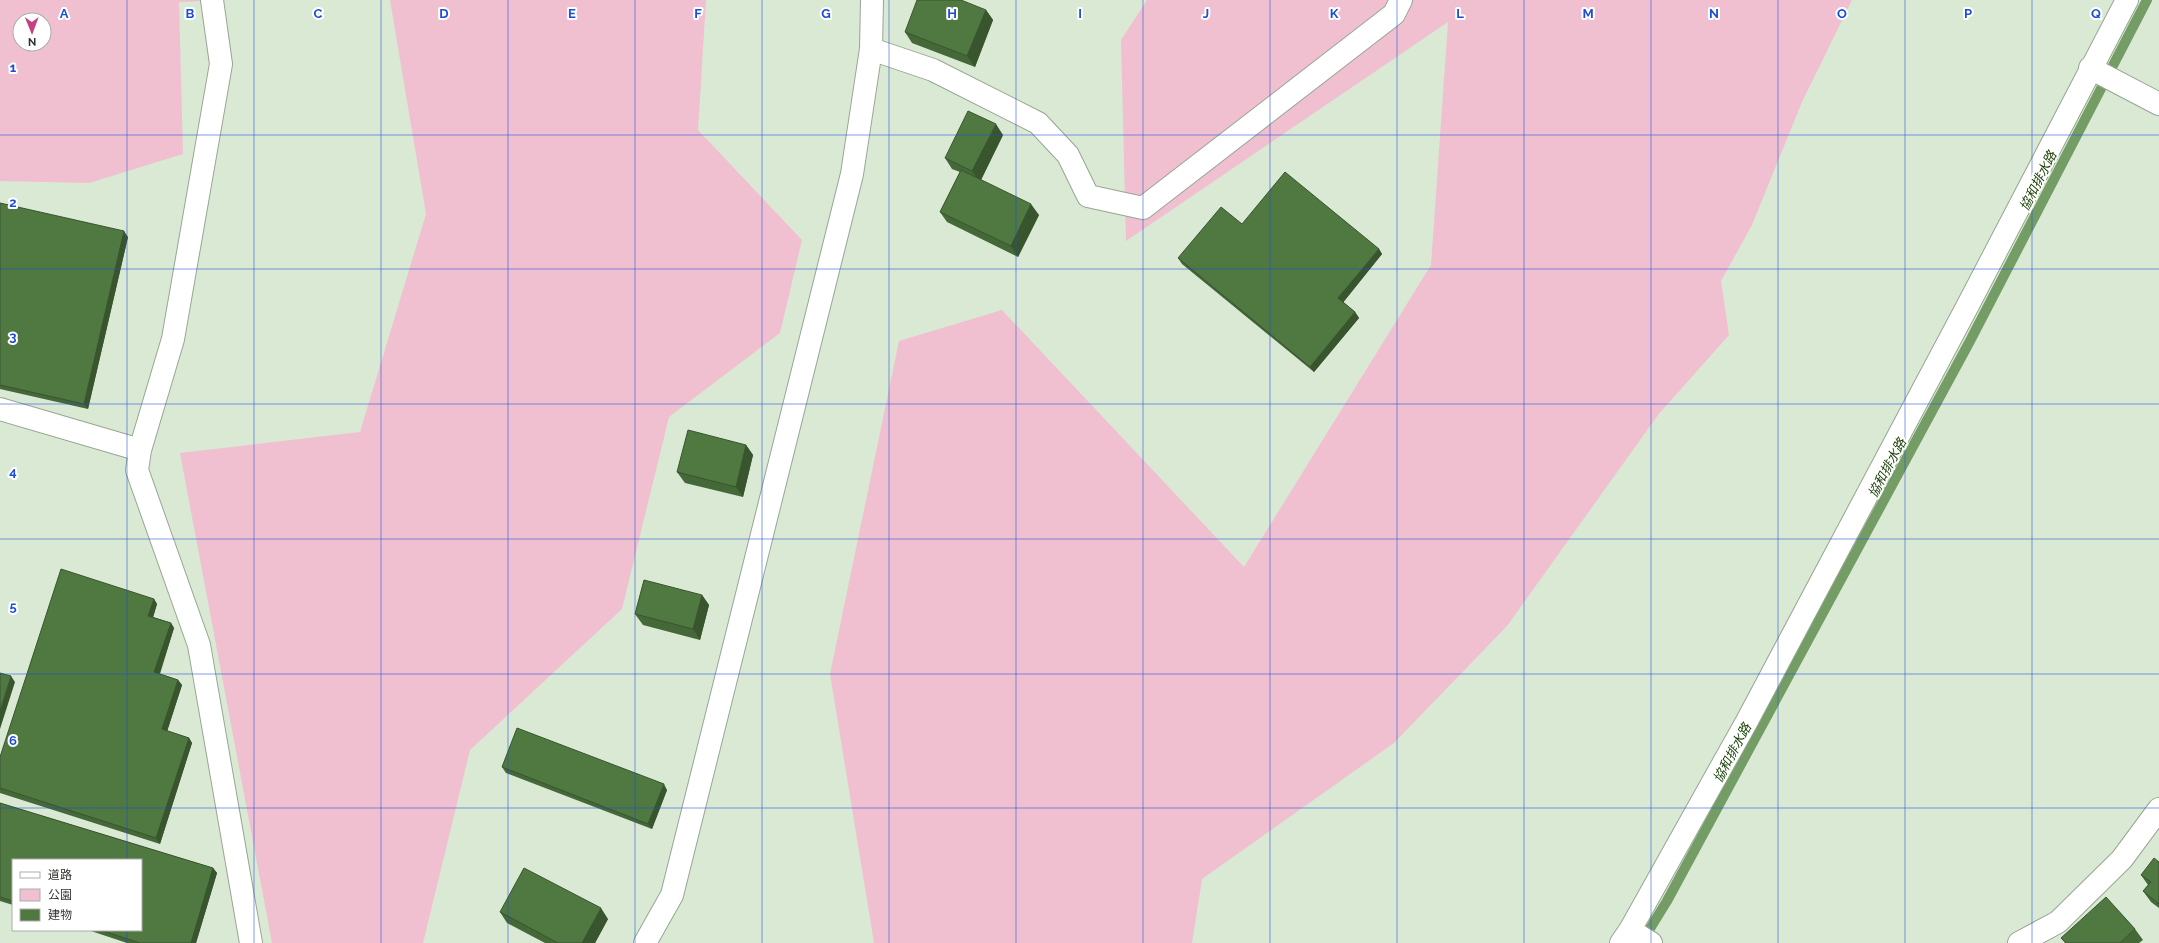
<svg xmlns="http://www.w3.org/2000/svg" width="2159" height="943" font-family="Raleway,'Noto Sans JP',sans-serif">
  <rect width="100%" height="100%" fill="#d9e9d4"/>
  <!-- green -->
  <path fill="#f0c0d1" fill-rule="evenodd" d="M0,0H230L179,2L183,154L89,183L0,181ZM20,20H44V44H20Z
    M390,0H706L698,130L802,240L780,333L669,417L622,609L470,750L423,943H272L180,453L360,432L426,214Z
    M1147,0H1852L1802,102L1752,225L1721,281L1729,335L1658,415L1507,626L1394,743L1202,879L1192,943H874L830,674L899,341L1002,310L1244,567L1431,265L1448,22L1126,241L1121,40Z"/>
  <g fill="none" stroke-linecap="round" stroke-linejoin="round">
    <!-- stream -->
    <path stroke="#739d65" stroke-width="10" d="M1643,940L1667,901L1970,341L2147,0"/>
    <defs>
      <path id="street" d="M212,0L221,64L173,339L140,450L137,470L199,645L251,943
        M871,49L933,70L1038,123L1068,155L1088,196L1143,208L1394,14L1401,0
        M2090,68L2159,104
        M0,409L140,450
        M1630,930L1651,943
        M1621,943L1630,930L1747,721L1967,307L2127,0
        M2019,943L2058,922L2122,859L2159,809"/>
      <path id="secondary" d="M645,943L672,895L852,174L871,49L872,0"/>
    </defs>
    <!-- street casing -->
    <use href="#street" stroke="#97a692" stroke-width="24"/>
    <!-- secondary casing -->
    <use href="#secondary" stroke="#97a692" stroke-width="24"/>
    <!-- street -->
    <use href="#street" stroke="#fff" stroke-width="22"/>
    <!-- secondary -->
    <use href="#secondary" stroke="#fff" stroke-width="22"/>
  </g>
  <!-- wall -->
  <path fill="#456839" d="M986,10L993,20L975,67L912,43L905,32Z
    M1003,135L981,180L1039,215L1018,257L947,222L940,212L960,172L952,169L945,158Z
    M0,203L128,237L88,409L0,389Z
    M1242,224L1379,249L1382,254L1343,302L1355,312L1359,318L1314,372L1182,264L1178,258Z
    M746,445L753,455L743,497L685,483L677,472Z
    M702,595L709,605L700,640L643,625L635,614Z
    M154,599L157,604L153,617L171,623L174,628L160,674L178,680L182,685L167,731L189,738L192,743L160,844L0,793V757Z
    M502,767L667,790L652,829L506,773Z
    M0,803L213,868L217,873L196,943H127L88,930H141L13,860V905L0,901Z
    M2159,862V908L2151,902L2143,891L2148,885L2141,875Z
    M500,912L608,919L595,943H545L507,923Z
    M2135,929L2143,940L2139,943H2065L2061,938Z"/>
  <!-- shaded-wall -->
  <path fill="#38552e" d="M986,10L993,20L975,67L967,56Z
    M996,124L1003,135L980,182L972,171Z
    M1031,204L1039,215L1018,257L1011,246Z
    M124,231L128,237L88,409L84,404Z
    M1379,249L1382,254L1342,304L1338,298Z
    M1355,312L1359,318L1314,372L1310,367Z
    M746,445L753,455L743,497L736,487Z
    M702,595L709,605L700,640L693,629Z
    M154,599L157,604L152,621L148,616Z
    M171,623L174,628L158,678L154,672Z
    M11,676L15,682L0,729V711Z
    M178,680L182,685L166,735L162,729Z
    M189,738L192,743L160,844L156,838Z
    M664,784L667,790L652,829L648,824Z
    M213,868L217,873L196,943H191Z
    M601,908L608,919L595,943H582Z"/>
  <!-- building -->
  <path fill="#507942" stroke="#38552e" d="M917,0H961L986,10L967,56L905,32Z
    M968,111L996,124L972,171L945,158Z
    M961,170L1031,204L1011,246L940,212Z
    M1285,172L1379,249L1338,298L1355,312L1310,367L1178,258L1221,207L1242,224Z
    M0,203L124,231L84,404L0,385Z
    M688,430L746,445L736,487L677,472Z
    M61,569L154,599L148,616L171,623L154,672L178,680L162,729L189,738L156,838L0,788V757Z
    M644,580L702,595L693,629L635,614Z
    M0,673L11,676L0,711Z
    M517,728L664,784L648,824L502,767Z
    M0,803L213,868L191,943H140L100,930H141V860H13V901L0,897Z
    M2154,858L2159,862V904L2143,891L2151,882L2141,875Z
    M524,868L601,908L582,943H558L500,912Z
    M2106,897L2135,929L2120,943H2066L2061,938Z"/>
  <!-- grid -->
  <path fill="none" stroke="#1d4ed8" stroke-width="1" stroke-opacity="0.55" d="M127,0V860M254,0V943M381,0V943M508,0V943M635,0V943M762,0V943M889,0V943M1016,0V943M1143,0V943M1270,0V943M1397,0V943M1524,0V943M1651,0V943M1778,0V943M1905,0V943M2032,0V943M0,135H2159M0,269H2159M0,404H2159M0,539H2159M0,674H2159M0,808H2159M127,930V943"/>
  <g text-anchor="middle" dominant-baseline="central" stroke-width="4" stroke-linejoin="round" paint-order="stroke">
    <!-- water labels -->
    <g font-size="13" font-style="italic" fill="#1a4306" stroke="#fff">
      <text transform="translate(2038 181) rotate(-63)">協和排水路</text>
      <text transform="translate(1887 468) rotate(-62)">協和排水路</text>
      <text transform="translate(1732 753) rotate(-62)">協和排水路</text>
    </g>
  </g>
  <g font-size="13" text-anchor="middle" font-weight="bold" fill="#1d4ed8" stroke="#fff" stroke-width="4" stroke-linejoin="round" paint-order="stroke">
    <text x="64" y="18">A</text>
    <text x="190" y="18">B</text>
    <text x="318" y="18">C</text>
    <text x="444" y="18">D</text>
    <text x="572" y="18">E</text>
    <text x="698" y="18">F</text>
    <text x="826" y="18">G</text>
    <text x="952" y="18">H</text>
    <text x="1080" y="18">I</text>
    <text x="1206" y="18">J</text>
    <text x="1334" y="18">K</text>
    <text x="1460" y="18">L</text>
    <text x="1588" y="18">M</text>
    <text x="1714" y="18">N</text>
    <text x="1842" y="18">O</text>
    <text x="1968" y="18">P</text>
    <text x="2096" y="18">Q</text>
    <text x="13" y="72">1</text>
    <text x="13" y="207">2</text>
    <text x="13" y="341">3</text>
    <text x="13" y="476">4</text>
    <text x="13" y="611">5</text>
    <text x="13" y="745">6</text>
  </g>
  <!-- legend -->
  <rect x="12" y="859" width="130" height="72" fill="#ffffff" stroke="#acaeab"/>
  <rect x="20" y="872" width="20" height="6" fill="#ffffff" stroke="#acaeab"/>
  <text x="48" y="879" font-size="12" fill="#2f352d">道路</text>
  <rect x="20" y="889" width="20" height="12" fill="#f0c0d1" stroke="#acaeab"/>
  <text x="48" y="899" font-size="12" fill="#2f352d">公園</text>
  <rect x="20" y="909" width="20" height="12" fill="#507942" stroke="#acaeab"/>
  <text x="48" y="919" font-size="12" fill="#2f352d">建物</text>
  <!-- north arrow -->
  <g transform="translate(32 32) rotate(179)"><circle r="19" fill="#ffffff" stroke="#acaeab"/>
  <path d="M0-3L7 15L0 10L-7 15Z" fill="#c74181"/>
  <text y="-6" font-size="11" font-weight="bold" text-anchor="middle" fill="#2f352d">N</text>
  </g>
</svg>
